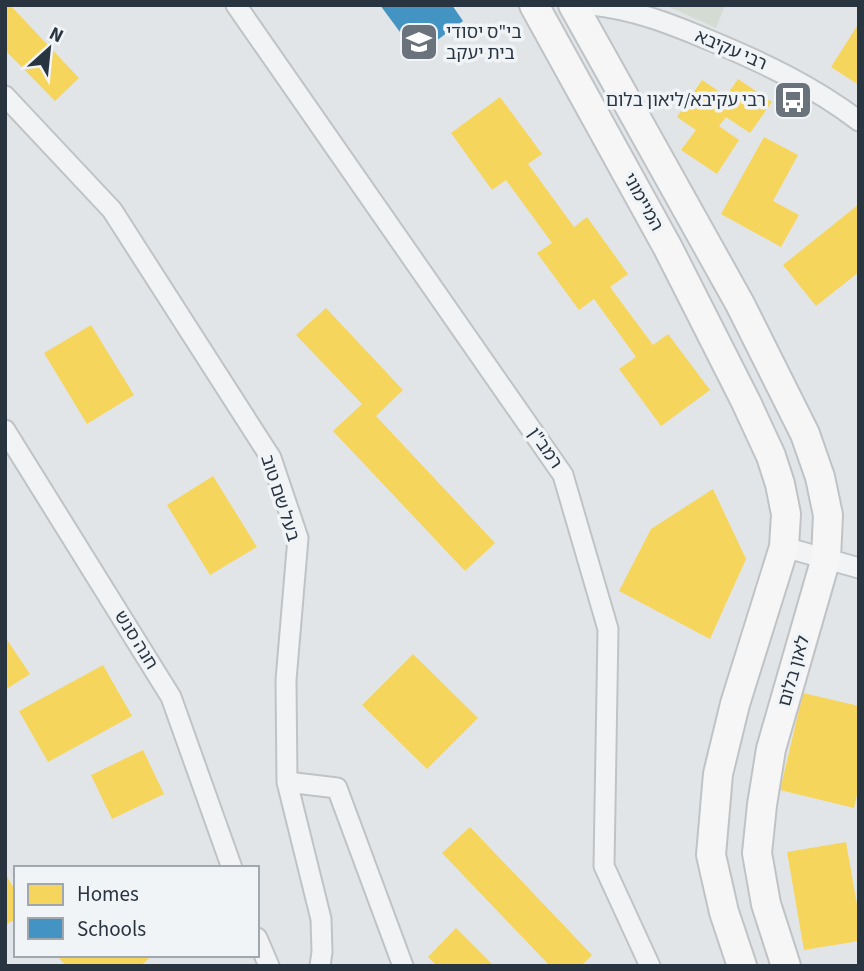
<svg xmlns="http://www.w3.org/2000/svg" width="864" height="971" font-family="'Source Sans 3','Noto Sans Hebrew',sans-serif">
  <rect width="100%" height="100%" fill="#e2e5e7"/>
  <!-- green -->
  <path fill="#d4dbd2" d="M665,5H725L716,28Z"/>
  <!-- homes -->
  <path fill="#f6d55c" d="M5,5H10L79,78L55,101L5,50Z
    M859,23V85L831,67Z
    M738,79L772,102L750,133L726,117L719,126L739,140L717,174L681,150L696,130L677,117L702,80L726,96Z
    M500,97L542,154L528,164L574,227L587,217L628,274L610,287L653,345L668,334L710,390L661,426L619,369L636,357L594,299L579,310L537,253L552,243L506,180L492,190L451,133Z
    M764,137L798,155L773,201L799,215L781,247L721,214Z
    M859,204V272L816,306L783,265Z
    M326,308L403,390L376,416L495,543L465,571L333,431L362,404L296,335Z
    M91,325L134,395L87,424L44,353Z
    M213,476L257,547L210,575L167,505Z
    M713,489L746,559L710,639L619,591L651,529Z
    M5,637L30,674L5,690Z
    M413,654L478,718L427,769L362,705Z
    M103,665L132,716L48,762L19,711Z
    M803,693L859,706V786L854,808L780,790Z
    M143,750L164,794L112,819L91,775Z
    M470,827L592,955L581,966H550L442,853Z
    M846,842L859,916V941L804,950L787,852Z
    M5,873L16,892V919L5,925Z
    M456,928L494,966H437L428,957Z
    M56,955H152L141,966H66Z"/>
  <!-- schools -->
  <path fill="#4393c3" d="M380,5H452L463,21L417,55Z"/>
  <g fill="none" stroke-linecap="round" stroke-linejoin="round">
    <defs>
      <path id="street" d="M236,5L563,475L608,629L604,866L650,966
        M591,5C633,9 671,24 709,40C762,62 813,86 859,121
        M5,96L112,210L271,458L298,538L286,680L287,782L321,919L322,952L320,966
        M5,430L171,697L232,868
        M784,547L859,568
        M287,782L337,788L403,966
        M257,938L269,966"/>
      <path id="secondary" d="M534,5L668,248L746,402L771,456L780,484L786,514L784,547L735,704L718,774L711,855L724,912L742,966
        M573,5L740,304L805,434L820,477L828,515L826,558L771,749L762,805L757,853L766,904L786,966"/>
    </defs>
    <!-- street casing -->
    <use href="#street" stroke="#c0c3c5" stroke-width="23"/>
    <!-- secondary casing -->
    <use href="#secondary" stroke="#c0c3c5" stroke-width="32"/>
    <!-- street -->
    <use href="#street" stroke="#f2f3f4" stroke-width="19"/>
    <!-- secondary -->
    <use href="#secondary" stroke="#f6f6f7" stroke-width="28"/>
  </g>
  <!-- icons -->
  <defs>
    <symbol id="school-square" viewBox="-11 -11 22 22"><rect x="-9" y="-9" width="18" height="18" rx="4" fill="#6a727b" stroke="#f0f4f7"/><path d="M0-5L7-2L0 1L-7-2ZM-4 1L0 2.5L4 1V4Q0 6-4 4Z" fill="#fff"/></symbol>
    <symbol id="bus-square" viewBox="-11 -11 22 22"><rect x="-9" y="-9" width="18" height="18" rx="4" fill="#6a727b" stroke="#f0f4f7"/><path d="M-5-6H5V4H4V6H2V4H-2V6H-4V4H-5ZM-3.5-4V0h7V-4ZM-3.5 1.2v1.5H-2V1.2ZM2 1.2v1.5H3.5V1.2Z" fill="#fff"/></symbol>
  </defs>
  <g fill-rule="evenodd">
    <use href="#school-square" x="397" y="20" width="44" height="44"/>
    <use href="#bus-square" x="771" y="78" width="44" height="44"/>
  </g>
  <g text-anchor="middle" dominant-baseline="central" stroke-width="7" stroke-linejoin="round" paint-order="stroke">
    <!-- poi labels -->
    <g font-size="18" fill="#293441" stroke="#f0f4f7" text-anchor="start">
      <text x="446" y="32">בי"ס יסודי<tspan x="446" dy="21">בית יעקב</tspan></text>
      <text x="766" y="100" text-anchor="end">רבי עקיבא/ליאון בלום</text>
    </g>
    <!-- street labels -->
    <g font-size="18" fill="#293441" stroke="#f0f4f7">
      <text transform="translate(731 50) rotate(23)">רבי עקיבא</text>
      <text transform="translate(643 202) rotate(61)">המיימוני</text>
      <text transform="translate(545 448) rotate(55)">רמב"ן</text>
      <text transform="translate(280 498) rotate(72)">בעל שם טוב</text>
      <text transform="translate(136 640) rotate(58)">חנה סנש</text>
      <text transform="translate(794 671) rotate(-74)">לאון בלום</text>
    </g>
  </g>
  <!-- border -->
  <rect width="864" height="971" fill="none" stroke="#293441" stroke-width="14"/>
  <!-- legend -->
  <rect x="14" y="866" width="245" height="91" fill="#f0f4f7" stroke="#a0a7ae" stroke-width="2"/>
  <rect x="28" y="884" width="35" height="21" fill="#f6d55c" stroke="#a0a7ae" stroke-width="2"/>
  <text x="77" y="901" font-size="21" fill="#293441">Homes</text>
  <rect x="28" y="918" width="35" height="21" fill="#4393c3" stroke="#a0a7ae" stroke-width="2"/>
  <text x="77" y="936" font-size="21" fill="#293441">Schools</text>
  <!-- north arrow -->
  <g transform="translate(49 49) rotate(27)" stroke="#f0f4f7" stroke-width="5" paint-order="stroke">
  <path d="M0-5L12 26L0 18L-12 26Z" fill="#293441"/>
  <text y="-10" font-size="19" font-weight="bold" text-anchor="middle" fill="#293441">N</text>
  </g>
</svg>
